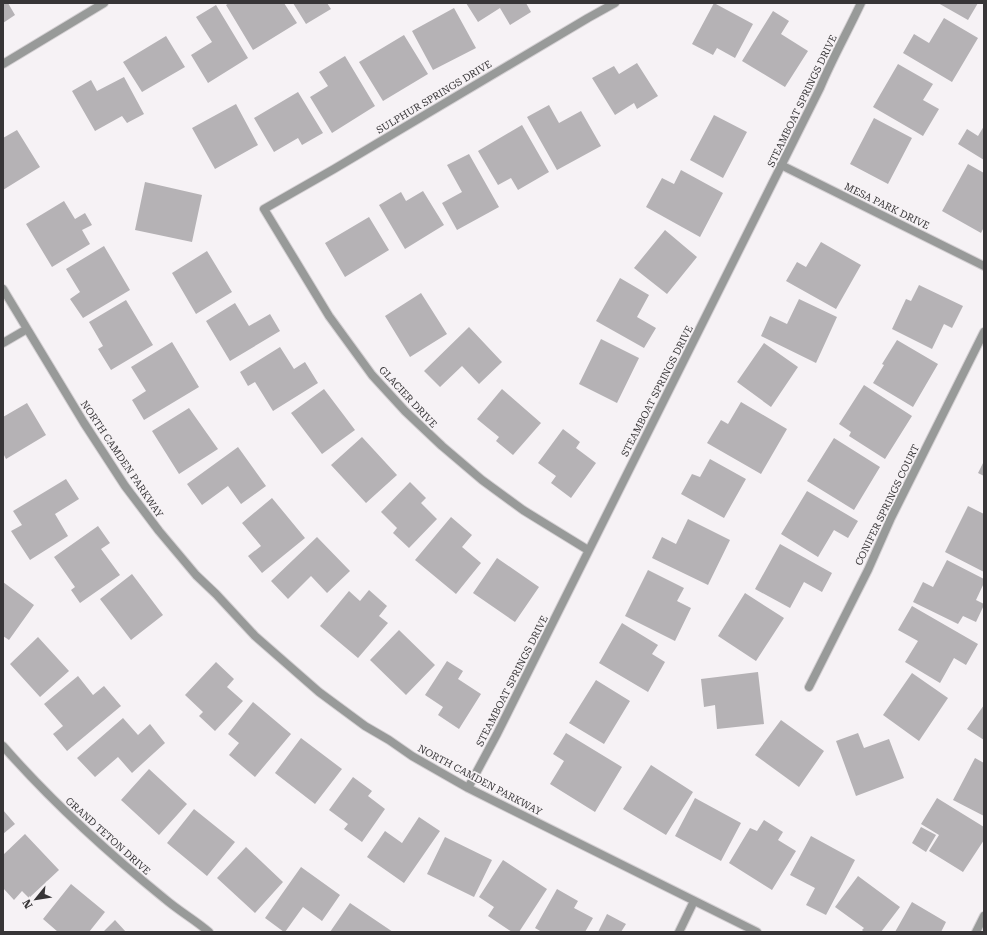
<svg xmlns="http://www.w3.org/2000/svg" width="987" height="935" font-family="'Roboto Serif',serif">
  <rect width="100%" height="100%" fill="#f6f2f5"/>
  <!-- building -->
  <path fill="#b5b2b5" d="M3,3H8L15,15L3,23Z
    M229,3H284L297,23L253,50L226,5Z
    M293,3H327L331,9L306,24Z
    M466,3H526L531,12L510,25L500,8L478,22Z
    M714,3L753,24L735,58L717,48L713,55L692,44Z
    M938,3H978L968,20Z
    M216,5L248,58L208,83L191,55L212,42L196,17Z
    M454,8L476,48L433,70L412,31Z
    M773,11L789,21L781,34L808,51L785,87L742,61Z
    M944,18L978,38L952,82L903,53L914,34L929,43Z
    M404,35L428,74L383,101L359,62Z
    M166,36L185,67L142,92L123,62Z
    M345,56L375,106L332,133L310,97L328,86L319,72Z
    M637,63L658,96L637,109L634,103L615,115L592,78L614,66L619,74Z
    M898,64L933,84L923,100L939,109L923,136L873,107Z
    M124,77L144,114L127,123L122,116L95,131L72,91L91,80L97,91Z
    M298,92L323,133L302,145L298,138L274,152L254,118Z
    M236,104L258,145L215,169L192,128Z
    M549,105L559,123L581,111L601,146L557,170L527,117Z
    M714,115L747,132L723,178L690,160Z
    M874,118L912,138L888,184L850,164Z
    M522,125L549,172L518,190L511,178L498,185L478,151Z
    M984,126V160L958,144L967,129L978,136Z
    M17,130L40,167L3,190V138Z
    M469,154L499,207L457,230L442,203L462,192L447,165Z
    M968,164L984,173V227L981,233L942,211Z
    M681,170L723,193L700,237L646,207L662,178L674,184Z
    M145,182L202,195L192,242L135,230Z
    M423,191L444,225L405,249L379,205L401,192L406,201Z
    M64,201L75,219L85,213L92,225L82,230L90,244L52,267L26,224Z
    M369,217L389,250L345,277L325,243Z
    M665,230L697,257L667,294L634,268Z
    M821,242L861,265L836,309L786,281L797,262L806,267Z
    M104,246L130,290L83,318L70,299L80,292L66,269Z
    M207,251L232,292L196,314L172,273Z
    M620,278L649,295L637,317L656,328L644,348L596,321Z
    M919,285L963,306L952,328L944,324L932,349L892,329L906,299L911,301Z
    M421,293L447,334L410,357L385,316Z
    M799,299L837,317L816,363L761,336L770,316L787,324Z
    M126,300L153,345L111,370L98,349L103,346L89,322Z
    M235,303L249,326L270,314L280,331L230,361L206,321Z
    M469,327L502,362L479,384L462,366L440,387L424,371Z
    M601,339L639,358L617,403L579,384Z
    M897,340L938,364L913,407L873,383L884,365L882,364Z
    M172,342L199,387L144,420L132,400L146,391L131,367Z
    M764,343L798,367L771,407L737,382Z
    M280,347L294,369L305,362L318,383L273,411L255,382L248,386L240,372Z
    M864,385L912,416L885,459L849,436L851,432L839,424Z
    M324,389L355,430L322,454L291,413Z
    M502,389L541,423L513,455L496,441L499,437L477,419Z
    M741,402L787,429L761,474L707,443L721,420L728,424Z
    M27,403L46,435L6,459L3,453V417Z
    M189,408L218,449L179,474L152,431Z
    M563,429L580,442L576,448L596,463L571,498L551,483L556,476L538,463Z
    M362,437L397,475L366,503L331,465Z
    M834,438L880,467L854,510L807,481Z
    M238,447L266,486L241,504L228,486L202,505L187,484Z
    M710,459L746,479L724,518L681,494L692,474L700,477Z
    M984,461V476L978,473Z
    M66,479L79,499L55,514L68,536L30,560L11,531L22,525L13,511Z
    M410,482L426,498L421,503L437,519L409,548L393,533L397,528L381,512Z
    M807,491L858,521L848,538L834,530L818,557L781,534Z
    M272,498L305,538L262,573L248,556L261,546L242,523Z
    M968,506L984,514V572L945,552Z
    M451,517L472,535L462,547L481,563L456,594L415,560Z
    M688,519L730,540L708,585L652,558L662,537L676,544Z
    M98,526L110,543L101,549L120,575L80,603L71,590L75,587L54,557Z
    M317,537L350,571L327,593L311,576L288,599L271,581Z
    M780,544L832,573L822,592L804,582L790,608L755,589Z
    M497,558L539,587L515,622L473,593Z
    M947,560L984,579V583L976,600L984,604V605L976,622L963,616L958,624L913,602L923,582L933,587Z
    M648,570L684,588L677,601L691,608L675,641L625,616Z
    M132,574L163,615L131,640L100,599Z
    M3,582L34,605L9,640L3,636Z
    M369,590L387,606L379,616L388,623L358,658L320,626L349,591L360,601Z
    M745,593L784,618L756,661L718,636Z
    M912,606L978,644L966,665L954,658L940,683L905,662L918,641L898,630Z
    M622,623L658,645L652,654L665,662L648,692L599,663Z
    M399,630L435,665L406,695L370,660Z
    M38,637L69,671L40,697L10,664Z
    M447,661L463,671L458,679L481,694L459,729L438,715L443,707L425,695Z
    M216,662L234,679L227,687L243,701L215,731L199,716L203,712L185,695Z
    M758,672L764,724L717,729L715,705L704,707L701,679Z
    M912,673L948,698L919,741L883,715Z
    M78,676L93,695L104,686L121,706L67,751L53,734L63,726L44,704Z
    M596,680L630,701L604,744L569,723Z
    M253,702L291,734L255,777L229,755L239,743L228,734Z
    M984,705V740L967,729Z
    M123,718L138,735L150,724L165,743L132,773L118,757L95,777L77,758Z
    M781,720L824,751L799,787L755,755Z
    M566,733L622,767L595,812L550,784L564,761L553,754Z
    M858,733L864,748L889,739L904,778L856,796L836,741Z
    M301,738L342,769L315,804L275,773Z
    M975,758L984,763V816L953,800Z
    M651,765L693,792L666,835L623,809Z
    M149,769L187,804L159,835L121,800Z
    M353,777L372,791L368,796L385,809L362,842L344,829L348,824L329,810Z
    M695,798L741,823L721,861L675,836Z
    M937,798L984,827V840L963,872L929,851L939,835L921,824Z
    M194,809L235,842L207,876L167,843Z
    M3,810L15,824L3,834Z
    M419,817L440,831L404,883L367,857L385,831L402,843Z
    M764,820L783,832L778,840L796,851L772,890L729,863L750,828L757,831Z
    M921,827L936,835L926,852L912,843Z
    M25,834L59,870L29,898L22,891L14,900L3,888V855Z
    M811,836L855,860L826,915L806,905L815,888L790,875Z
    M445,837L492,860L474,897L427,874Z
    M246,847L283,882L255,913L217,878Z
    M503,860L547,889L519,932H512L488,916L494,907L479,897Z
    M301,867L340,895L322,921L303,907L285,932H284L265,918Z
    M858,876L900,907L881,932H864L862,930L864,928L835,907Z
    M71,884L105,912L89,932H58L43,919Z
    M557,889L578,901L574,908L593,918L585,932H542L535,928Z
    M912,902L946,922L941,932H895Z
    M350,903L393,932H330Z
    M607,914L626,924L621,932H598Z
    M115,920L126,932H103Z"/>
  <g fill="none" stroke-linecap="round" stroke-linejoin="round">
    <defs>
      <path id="minor" d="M3,64L104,3
        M781,165L984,266
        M3,289L84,423L125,486L159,531L196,575L216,594L255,636L319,692L365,726L389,740L412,756L468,788L757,932
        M3,343L27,329
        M588,550L523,510L482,480L442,446L405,411L372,375L329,316L264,209L334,169L588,18L615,3
        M809,687L868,570L891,518L984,332
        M3,746C52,802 107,852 165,899C179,911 195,920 209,932
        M468,788L497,734L820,88C832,59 848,31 861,3
        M679,932L694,901
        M976,932L984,916"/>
    </defs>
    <!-- minor casing -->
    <use href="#minor" stroke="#d4d0d3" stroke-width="10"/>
    <!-- minor -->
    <use href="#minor" stroke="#989a99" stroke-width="8"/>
  </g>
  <g text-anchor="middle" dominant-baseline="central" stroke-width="3.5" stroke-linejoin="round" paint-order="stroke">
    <!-- street labels -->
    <g font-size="10" fill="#373537" stroke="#f6f2f5">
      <text transform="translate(434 97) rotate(-31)">SULPHUR SPRINGS DRIVE</text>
      <text transform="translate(802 101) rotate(-64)">STEAMBOAT SPRINGS DRIVE</text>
      <text transform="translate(887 206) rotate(26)">MESA PARK DRIVE</text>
      <text transform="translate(657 391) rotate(-63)">STEAMBOAT SPRINGS DRIVE</text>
      <text transform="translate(408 397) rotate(47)">GLACIER DRIVE</text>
      <text transform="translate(122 459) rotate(56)">NORTH CAMDEN PARKWAY</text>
      <text transform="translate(887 505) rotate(-64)">CONIFER SPRINGS COURT</text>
      <text transform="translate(512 681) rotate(-63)">STEAMBOAT SPRINGS DRIVE</text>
      <text transform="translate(480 780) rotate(28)">NORTH CAMDEN PARKWAY</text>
      <text transform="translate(108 836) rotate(42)">GRAND TETON DRIVE</text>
    </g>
  </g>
  <!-- border -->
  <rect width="987" height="935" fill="none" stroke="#373537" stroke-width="8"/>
  <!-- north arrow -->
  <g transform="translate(36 899) rotate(240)" stroke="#f6f2f5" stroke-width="3" paint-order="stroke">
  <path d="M0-3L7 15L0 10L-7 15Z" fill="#373537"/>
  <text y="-6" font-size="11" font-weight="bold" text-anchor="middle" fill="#373537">N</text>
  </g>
</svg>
